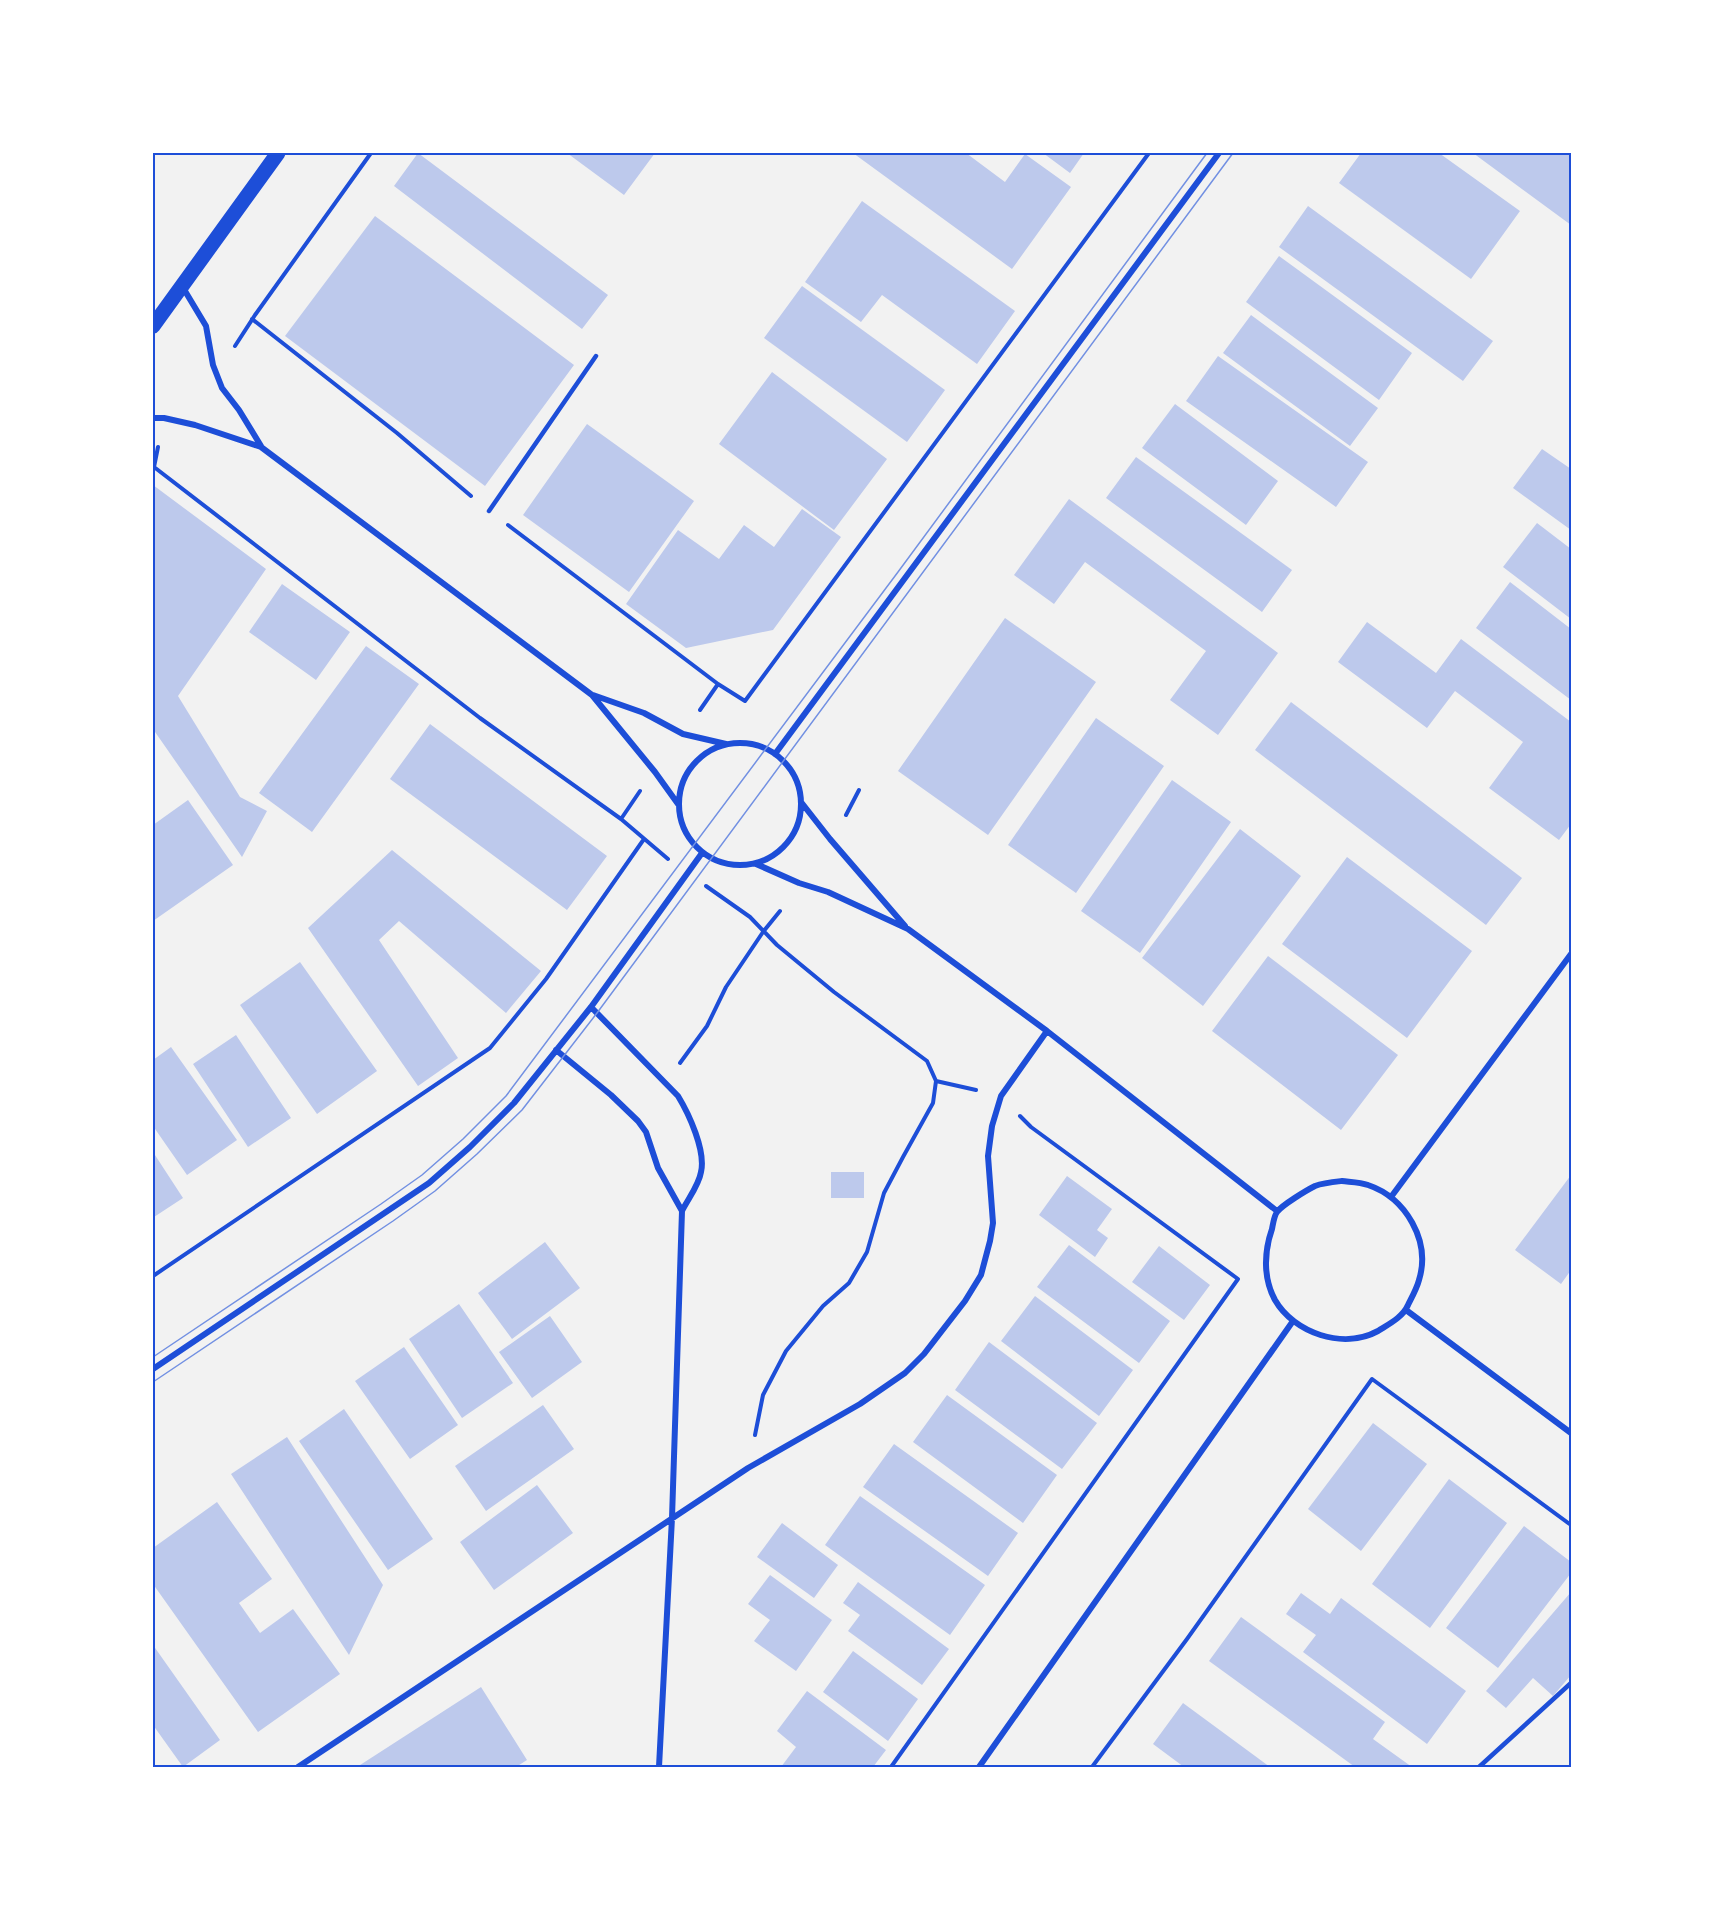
<svg xmlns="http://www.w3.org/2000/svg" width="1724" height="1920" font-family="'Work Sans',sans-serif">
  <rect width="100%" height="100%" fill="#f2f2f2"/>
  <!-- building -->
  <path fill="#bdc9ec" d="M418,153L608,295L582,329L394,186Z
    M567,153H655L624,195Z
    M853,153H966L1005,182L1025,154L1071,187L1012,269Z
    M1043,153H1084L1070,173Z
    M1361,153H1439L1520,211L1471,279L1339,183Z
    M1473,153H1571V225Z
    M862,201L1015,311L977,364L882,295L861,322L805,282Z
    M1308,206L1493,341L1463,381L1279,247Z
    M375,216L574,365L485,486L285,336Z
    M1279,256L1412,353L1379,400L1246,302Z
    M802,286L945,390L907,442L764,338Z
    M1251,315L1378,408L1350,446L1223,353Z
    M1218,356L1368,462L1336,507L1186,401Z
    M772,372L887,459L834,530L719,444Z
    M1175,404L1278,481L1246,525L1142,448Z
    M587,424L694,501L629,592L523,515Z
    M1542,449L1571,469V530L1513,488Z
    M1136,457L1292,570L1262,612L1106,498Z
    M153,485L266,569L178,696L240,797L267,811L242,857L153,729Z
    M1069,499L1278,653L1218,735L1170,700L1206,651L1085,562L1054,604L1014,575Z
    M802,509L841,537L773,630L686,648L626,604L678,530L719,559L744,525L774,547Z
    M1537,523L1571,549V619L1503,567Z
    M1510,582L1571,629V700L1476,628Z
    M282,584L350,632L316,680L249,632Z
    M1005,618L1096,682L988,835L898,771Z
    M1367,622L1436,673L1461,639L1571,722V824L1559,840L1489,788L1523,742L1455,691L1427,728L1338,662Z
    M366,646L419,684L312,832L259,793Z
    M1291,702L1522,878L1486,925L1255,750Z
    M1096,718L1164,766L1076,893L1008,845Z
    M430,724L607,856L567,910L390,779Z
    M1172,780L1231,822L1140,953L1081,911Z
    M188,800L233,865L153,921V825Z
    M1240,829L1301,876L1203,1006L1142,958Z
    M392,850L541,971L506,1013L399,921L379,940L458,1058L418,1086L308,928Z
    M1347,857L1472,951L1407,1038L1282,944Z
    M1268,956L1398,1055L1341,1130L1212,1031Z
    M300,962L377,1071L317,1114L240,1005Z
    M236,1035L291,1118L248,1147L193,1064Z
    M171,1047L237,1140L187,1175L153,1126V1060Z
    M153,1152L183,1198L154,1217L153,1216Z
    M831,1172H864V1198H831Z
    M1571,1175V1270L1561,1284L1515,1250Z
    M1067,1176L1112,1209L1097,1230L1108,1238L1095,1257L1039,1215Z
    M545,1242L580,1288L512,1339L478,1293Z
    M1069,1245L1170,1321L1139,1363L1037,1287Z
    M1159,1246L1210,1285L1184,1320L1132,1282Z
    M1035,1296L1133,1370L1099,1416L1001,1341Z
    M459,1304L513,1383L462,1418L409,1339Z
    M550,1316L582,1362L532,1398L499,1352Z
    M989,1342L1097,1423L1062,1469L955,1390Z
    M404,1347L458,1425L410,1459L355,1381Z
    M947,1395L1057,1475L1023,1523L913,1442Z
    M543,1405L574,1449L486,1511L455,1466Z
    M344,1409L433,1539L388,1570L299,1441Z
    M1373,1423L1427,1464L1361,1551L1308,1509Z
    M287,1437L383,1585L349,1655L231,1474Z
    M894,1444L1018,1533L988,1576L863,1487Z
    M1449,1479L1507,1523L1430,1628L1372,1584Z
    M537,1485L573,1533L494,1590L460,1542Z
    M860,1496L985,1585L950,1635L825,1545Z
    M217,1502L272,1579L239,1603L260,1633L293,1609L340,1674L258,1732L153,1584V1548Z
    M782,1523L838,1565L814,1598L757,1557Z
    M1524,1526L1571,1562V1573L1498,1668L1446,1628Z
    M770,1575L832,1620L796,1671L754,1641L770,1620L748,1604Z
    M858,1582L949,1649L922,1685L848,1631L860,1615L843,1603Z
    M1571,1592V1675L1553,1696L1533,1678L1506,1708L1486,1691Z
    M1301,1593L1330,1614L1341,1598L1466,1691L1427,1744L1303,1652L1316,1635L1286,1614Z
    M1241,1617L1385,1722L1373,1739L1412,1767H1355L1209,1661Z
    M153,1645L220,1740L183,1767L153,1725Z
    M853,1651L918,1699L888,1741L823,1692Z
    M481,1687L527,1760L516,1767H357Z
    M807,1691L886,1750L873,1767H781L796,1747L777,1731Z
    M1183,1703L1270,1767H1184L1153,1744Z"/>
  <g fill="none" stroke-linecap="round" stroke-linejoin="round">
    <!-- path -->
    <path stroke="#1d4ed8" stroke-width="4" d="M252,319L397,433L471,496
      M235,346L255,315L371,153
      M158,447L154,467L480,718L621,819L640,791
      M508,525L718,684L700,710
      M718,684L745,701L1149,153
      M846,815L859,790
      M621,819L668,859
      M706,886L750,917L777,945L834,992L927,1061L936,1081L933,1103L903,1157L884,1193L867,1252L849,1283L823,1306L786,1351L763,1395L755,1435
      M680,1063L707,1026L726,987L763,932L780,911
      M936,1081L976,1090
      M153,1276L490,1048L546,979L644,839
      M891,1767L1238,1279L1031,1127L1020,1116
      M1092,1767L1187,1639L1372,1379L1571,1525"/>
    <!-- service -->
    <path stroke="#1d4ed8" stroke-width="4.5" d="M489,511L596,356
      M1479,1767L1571,1683"/>
    <!-- minor -->
    <path stroke="#1d4ed8" stroke-width="6" d="M182,286L206,326L213,365L222,388L239,410L261,446
      M153,418H164L195,425L261,447L592,695L655,772L678,804
      M593,695L644,713L683,734L726,744
      M679 804a61 61 0 1 1 122 0a61 61 0 1 1-122 0Z
      M775,754L1219,153
      M801,802L830,839L905,926
      M756,864L799,883L828,892L908,929L1047,1031L1277,1211
      M591,1007L678,1096C689,1114 706,1151 701,1172C699,1185 688,1199 682,1211L672,1518L659,1767
      M556,1050L611,1095L638,1121L646,1132L658,1168L682,1211
      M1342,1181C1350,1182 1360,1182 1368,1185C1406,1198 1431,1241 1419,1280C1417,1288 1412,1297 1408,1305C1403,1317 1389,1324 1378,1331C1343,1350 1294,1333 1275,1300C1263,1278 1264,1252 1272,1229C1273,1224 1274,1216 1277,1212C1282,1205 1307,1190 1315,1186C1323,1183 1333,1182 1342,1181Z
      M1391,1197L1571,954
      M1406,1310L1571,1433
      M153,1369L429,1183L470,1147L514,1103L591,1007L702,853
      M298,1767L748,1468L860,1404L905,1373L924,1354L965,1301L981,1275L990,1241L993,1223L988,1156L992,1126L1001,1096L1047,1031
      M979,1767L1293,1321"/>
    <!-- primary -->
    <path stroke="#1d4ed8" stroke-width="15" d="M153,326L278,153"/>
    <!-- tram -->
    <path stroke="#7290e2" stroke-width="1.5" d="M153,1357L381,1204L422,1175L463,1139L506,1096L898,572L1207,153
      M153,1382L393,1221L435,1191L477,1154L522,1110L597,1013L1233,153"/>
  </g>
  <!-- border -->
  <rect width="1724" height="1920" fill="none" stroke="#ffffff" stroke-width="309"/>
  <rect x="154" y="154" width="1416" height="1612" fill="none" stroke="#1d4ed8" stroke-width="2"/>
</svg>
